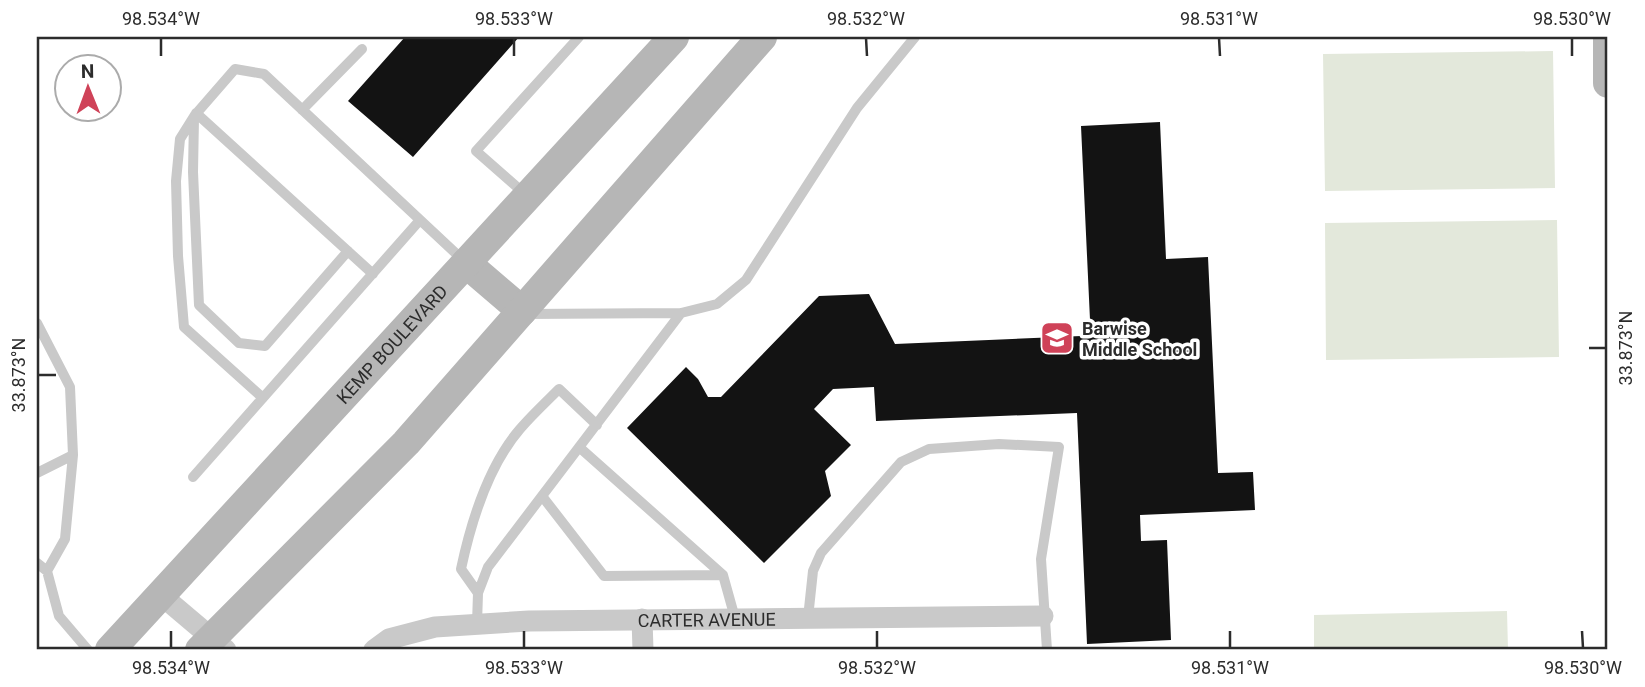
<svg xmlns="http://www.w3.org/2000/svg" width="1645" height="687" font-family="Roboto,sans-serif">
  <rect width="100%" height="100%" fill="#fff"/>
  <!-- green -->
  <path fill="#e3e8db" d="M1553,51L1555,188L1325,191L1323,54Z
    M1557,220L1559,357L1326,360L1325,223Z
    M1507,611L1508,650H1314V615Z"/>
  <!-- building -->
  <path fill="#131313" d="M405,37H519L413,157L348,101Z
    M1160,122L1166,259L1208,257L1218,473L1253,472L1255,510L1140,515L1141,541L1167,540L1171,640L1087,644L1077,413L876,421L874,387L833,389L814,409L851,445L825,471L831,496L764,563L627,428L686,367L698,379L708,397H721L819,296L869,294L895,344L1105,335L1090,320L1081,126Z"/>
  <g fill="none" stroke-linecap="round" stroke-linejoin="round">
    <!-- lane -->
    <path stroke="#c9c9c9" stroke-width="10" d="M302,110L362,49
      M196,113L373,274
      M194,118L193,172L199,305L239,343L265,346L348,251
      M525,194L476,151L579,37
      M525,314L681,313L717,304L746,280L857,108L915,37
      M37,323L70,387L73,455L65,539L47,571
      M263,398L184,327L178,256L176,181L180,139L195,115L235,69L264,74L464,261
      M579,447L723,575L735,618
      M37,473L73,455
      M193,477L420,220
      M542,496L604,576L723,575
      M37,563L47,571L59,616L88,650
      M478,593L461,569C471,522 488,466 520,429C532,415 546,402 559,389L597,425
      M808,618L813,571L821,553L901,462L929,449L999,444L1059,447L1041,559L1047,650
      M477,624L478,593L488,567L681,313"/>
    <!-- street -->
    <g stroke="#c9c9c9" stroke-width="21">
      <path d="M161,595L226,650"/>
      <path d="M642,619L643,650"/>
      <path id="s1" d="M374,650L389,639L435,627L529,621L1043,616"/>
    </g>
    <!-- secondary -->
    <g stroke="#b6b6b6" stroke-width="30">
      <path d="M1608,37V83"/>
      <path d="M466,263L522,311"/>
      <path id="s2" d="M110,650L674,37"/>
      <path d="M200,650L406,443L762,37"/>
    </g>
  </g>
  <!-- ticks -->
  <path fill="none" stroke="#2c2c2c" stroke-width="2.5" d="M161,38V56M514,38V56M866,38L867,56M1219,38L1220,56M1572,38V56M1589,348H1606M38,375H56M171,631V648M524,631V648M877,631V648M1230,631V648M1582,631L1583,648"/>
  <!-- icons -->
  <defs>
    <symbol id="school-square" viewBox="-11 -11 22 22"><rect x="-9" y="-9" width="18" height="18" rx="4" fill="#cf4258" stroke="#fff"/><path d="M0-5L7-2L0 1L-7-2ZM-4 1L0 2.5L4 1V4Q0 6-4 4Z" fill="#fff"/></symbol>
  </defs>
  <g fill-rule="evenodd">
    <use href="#school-square" x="1038" y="319" width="38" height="38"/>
  </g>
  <g text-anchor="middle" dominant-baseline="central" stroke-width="7" stroke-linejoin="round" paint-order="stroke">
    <!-- poi labels -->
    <g font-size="18" font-weight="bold" fill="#2c2c2c" stroke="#fff" text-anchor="start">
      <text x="1082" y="328">Barwise<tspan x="1082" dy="21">Middle School</tspan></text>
    </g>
    <!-- street labels -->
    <g font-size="18" fill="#2c2c2c" stroke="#fff">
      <text stroke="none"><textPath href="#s2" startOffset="416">KEMP BOULEVARD</textPath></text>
      <text stroke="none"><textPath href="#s1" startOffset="338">CARTER AVENUE</textPath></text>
    </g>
  </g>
  <!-- border -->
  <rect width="1645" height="687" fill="none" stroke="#ffffff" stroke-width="77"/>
  <!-- north arrow -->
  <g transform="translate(88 88) rotate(359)"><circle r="33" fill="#ffffff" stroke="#ababab" stroke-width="2"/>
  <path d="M0-5L12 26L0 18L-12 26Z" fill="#cf4258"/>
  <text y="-10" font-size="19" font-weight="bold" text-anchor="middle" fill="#2c2c2c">N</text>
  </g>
  <rect x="38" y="38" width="1568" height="610" fill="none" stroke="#2c2c2c" stroke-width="2.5"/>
  <g font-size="18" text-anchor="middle" fill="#2c2c2c">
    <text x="161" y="25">98.534°W</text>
    <text x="514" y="25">98.533°W</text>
    <text x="866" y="25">98.532°W</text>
    <text x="1219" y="25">98.531°W</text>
    <text x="1572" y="25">98.530°W</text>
    <text transform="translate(1626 348) rotate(-90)" y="6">33.873°N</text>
    <text transform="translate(19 375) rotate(-90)" y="6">33.873°N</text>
    <text x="171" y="674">98.534°W</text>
    <text x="524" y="674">98.533°W</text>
    <text x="877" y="674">98.532°W</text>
    <text x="1230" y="674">98.531°W</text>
    <text x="1583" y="674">98.530°W</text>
  </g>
</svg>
